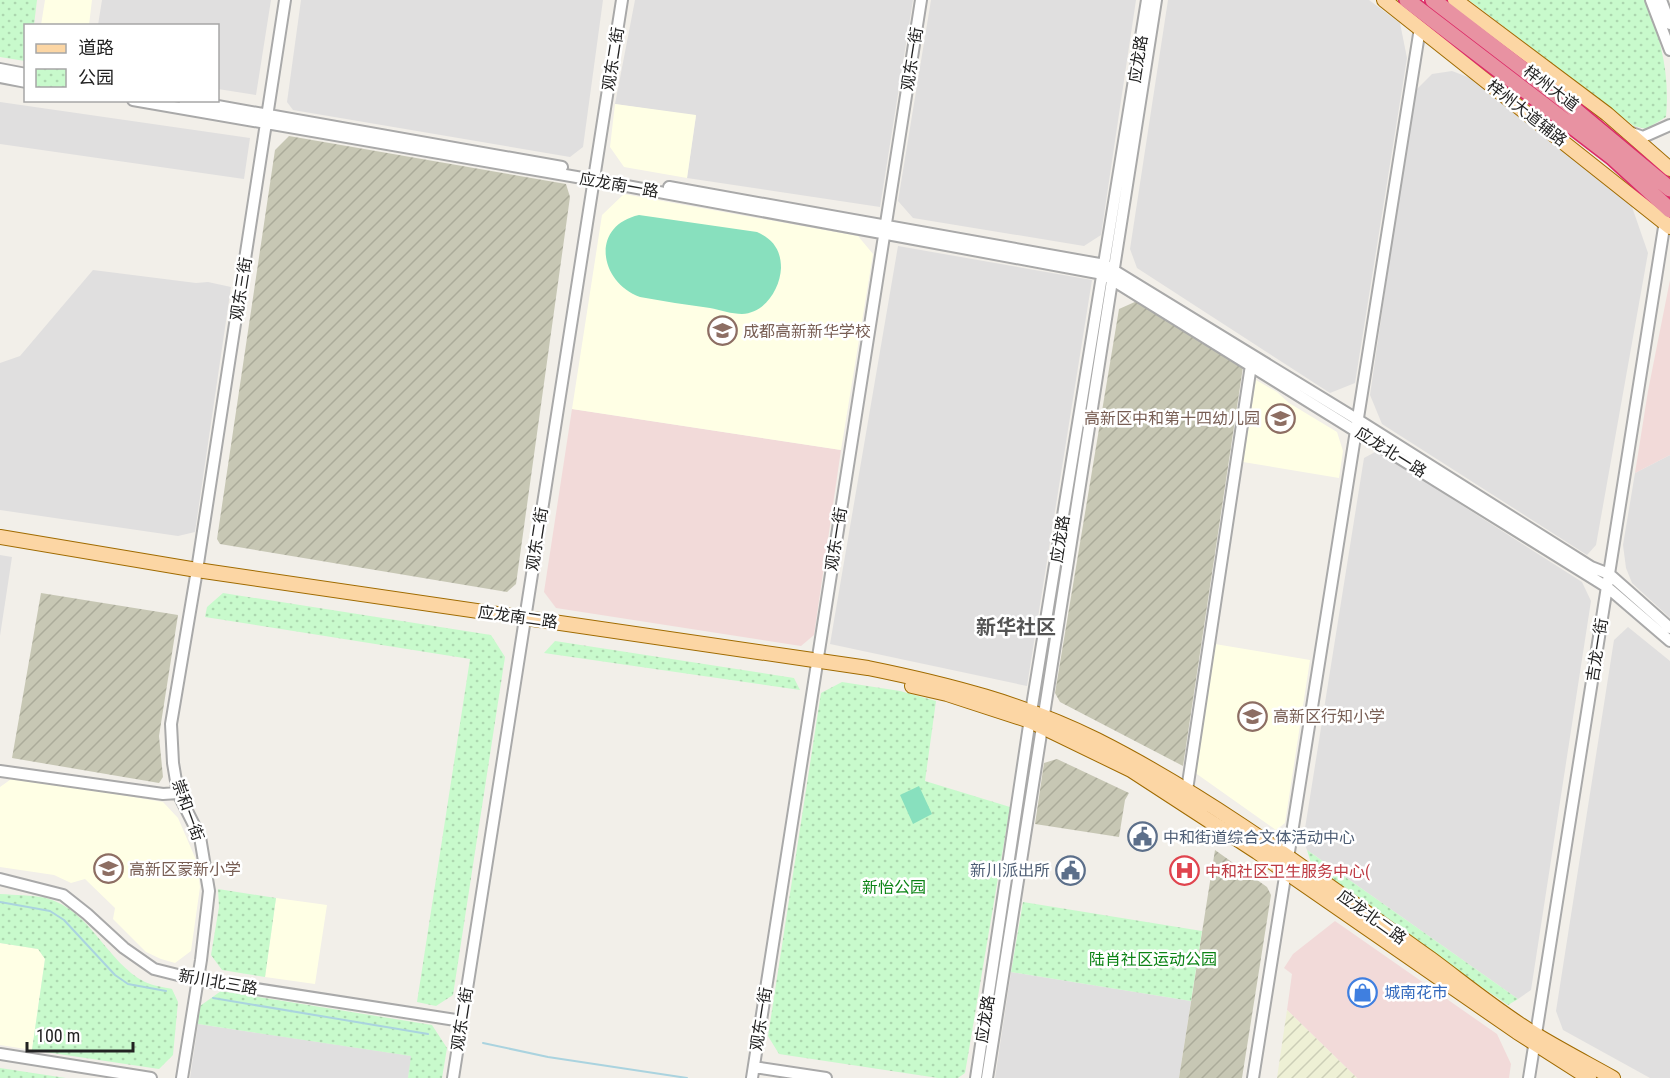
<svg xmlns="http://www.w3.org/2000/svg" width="1670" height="1078" font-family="'Roboto Condensed','Noto Sans SC',sans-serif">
  <defs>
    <pattern id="construction-furrows" width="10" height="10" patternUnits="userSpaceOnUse" patternTransform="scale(1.5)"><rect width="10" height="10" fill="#c7c7b4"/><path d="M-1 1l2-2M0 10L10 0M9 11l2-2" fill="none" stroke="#abab9a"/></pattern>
    <pattern id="farmland-furrows" width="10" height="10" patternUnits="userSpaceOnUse" patternTransform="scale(1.5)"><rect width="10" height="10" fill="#eef0d5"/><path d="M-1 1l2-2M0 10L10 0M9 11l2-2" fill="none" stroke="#ccceb7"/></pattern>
    <pattern id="park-dots" width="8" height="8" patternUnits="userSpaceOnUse" patternTransform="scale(1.5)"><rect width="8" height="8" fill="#c8facc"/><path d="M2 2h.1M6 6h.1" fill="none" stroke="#acd6af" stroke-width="1.8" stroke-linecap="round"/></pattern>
  </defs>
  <rect width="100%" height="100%" fill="#f2efe9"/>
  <!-- residential -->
  <path fill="#e0dfdf" d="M102,0H271L256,95L218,89V26L98,25Z
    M301,0H603L583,147L570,157L293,110L287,102Z
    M635,0H913L880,207L687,178L696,116L615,104Z
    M931,0H1136L1101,235L1084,246L913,218L898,201Z
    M1168,0H1369L1400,23L1407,58L1355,383L1330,393L1137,268L1130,249Z
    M1452,71L1473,79L1631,204L1648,253L1596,545L1587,555L1382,424L1370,395L1412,105L1417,89L1432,74Z
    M0,102L250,138L244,179L0,144Z
    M898,246L1092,280L1027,686L830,644Z
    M93,270L196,283L208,282L231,287L195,532L178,536L0,510V363L20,356Z
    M1377,451L1582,582L1591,601L1531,990L1518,999L1307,850L1303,841L1364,458Z
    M1670,455V618L1632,583L1626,568L1623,545L1635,473Z
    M0,555L12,557L0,636Z
    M1628,627L1670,661V1078H1650L1563,1030L1556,1011L1614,640Z
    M1011,972L1191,1001L1179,1078H995Z
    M198,1024L412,1056L408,1078H190Z"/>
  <!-- commercial -->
  <path fill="#f2dad9" d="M1670,280V455L1635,473L1648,391Z
    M572,409L841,450L814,635L801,646L556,608L544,592Z
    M1335,921L1497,1034L1511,1064L1509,1078H1357L1287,1010L1292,974L1284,968L1293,954Z"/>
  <!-- education -->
  <path fill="#ffffe5" d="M45,0H92L89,25H41Z
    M615,104L696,115L687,178L624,167L610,147Z
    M624,194L858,236L873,254L841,450L572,409L602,215Z
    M1256,380L1277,392L1289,403L1337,432L1343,451L1339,478L1243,462Z
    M1215,644L1310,660L1285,823L1276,830L1194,772Z
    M14,777L163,802L178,818L197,862L200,887L191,951L175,963L161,959L146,952L113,919L115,908L85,879L71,883L54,875L0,867V787Z
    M276,898L327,905L315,984L265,977Z
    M0,943L38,949L45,959L32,1050L0,1045Z"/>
  <!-- construction -->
  <path fill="url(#construction-furrows)" d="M289,136L566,184L570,197L516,584L507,592L220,544L217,539L275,150Z
    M1137,301L1243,367L1183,766L1060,702L1055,693L1119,309Z
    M41,593L178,615L159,736L163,777L159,783L12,758Z
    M1057,759L1129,793L1125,800L1119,837L1035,824L1044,763Z
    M1215,850L1267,887L1271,895L1242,1078H1179Z"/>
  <!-- farmland -->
  <path fill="url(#farmland-furrows)" d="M1287,1010L1357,1078H1277Z"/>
  <!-- park -->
  <path fill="url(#park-dots)" d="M0,0H37L34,25L26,26L25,61L0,57Z
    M1469,0H1645C1661,37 1670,76 1666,117L1646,129L1634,126Z
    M223,593L491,635L505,657L453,995L436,1006L417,1002L470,659L205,617L207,607Z
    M555,641L794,678L800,690L544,653Z
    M842,682L900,691L936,701L925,781L1010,807L965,1073L958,1078H938L779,1054L768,1036L821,693Z
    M1307,850L1518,999L1508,1005L1314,873Z
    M218,889L276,898L265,977L222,970L211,955L219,907Z
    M0,894C15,895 32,895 46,898C91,910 106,962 145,982C153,986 164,987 172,989L178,1002L173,1055L159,1069L32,1050L45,959L38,949L0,943Z
    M1023,902L1202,931L1191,1001L1011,972Z
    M221,991L432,1025L447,1048L442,1078H408L411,1056L198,1024L200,1006Z
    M0,1068L66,1078H0Z"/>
  <!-- pitch -->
  <path fill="#88e0be" d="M639,215L757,232C773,239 781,250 781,268C780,289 765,313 742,314C732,314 720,310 710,308C687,305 663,301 640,297C599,282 590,226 639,215Z
    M919,786L932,814L913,824L900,795Z"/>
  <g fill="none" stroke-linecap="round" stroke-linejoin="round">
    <!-- stream -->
    <path stroke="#aad3df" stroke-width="2" d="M0,902L50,911L64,920L115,975L128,984L166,991
      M213,998L428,1034
      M483,1043L548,1057L687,1078"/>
    <defs>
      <path id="minor" d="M1651,0L1670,50
        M1661,0L1670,24
        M0,69L26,74
        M0,77L26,82
        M133,100L594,180L1103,274L1607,587L1670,641
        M184,100L562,167
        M1632,133L1643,137L1670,125
        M669,187L1105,265L1358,420L1591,567L1609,574L1670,628
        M0,771L163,794L178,793
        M1187,790L1251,365
        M0,879L63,895L87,914L124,948L154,969L198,980L462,1021
        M0,1054L151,1078
        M754,1067L826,1078
        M182,1078L201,960L209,891L200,837L178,793L173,763L171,724L197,570L285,0
        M453,1078L622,0
        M752,1078L921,0
        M976,1078L1031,712L1147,0
        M987,1078L1156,0
        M1253,1078L1420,28
        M1529,1078L1665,221"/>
      <path id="major" d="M1384,0L1670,227
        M1455,0L1607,114L1670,169
        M0,537L197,570L868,668C947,684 1025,704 1097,740C1216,800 1323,882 1431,959C1466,985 1501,1014 1538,1036C1563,1051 1588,1064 1613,1078
        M912,686L947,694L1030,721L1131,770L1257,852L1517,1032L1589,1078"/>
      <path id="highway" d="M1407,0L1612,157L1670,210
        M1433,0L1562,99L1670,189"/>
    </defs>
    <!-- minor casing -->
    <use href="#minor" stroke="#a9a9a9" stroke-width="14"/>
    <!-- major casing -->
    <use href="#major" stroke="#a06b00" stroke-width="16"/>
    <!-- highway casing -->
    <use href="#highway" stroke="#dc2a67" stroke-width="18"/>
    <!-- minor -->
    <use href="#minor" stroke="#fff" stroke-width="10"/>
    <!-- major -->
    <use href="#major" stroke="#fcd6a4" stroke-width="14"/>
    <!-- highway -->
    <use href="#highway" stroke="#e892a2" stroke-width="15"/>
  </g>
  <!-- icons -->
  <defs>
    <symbol id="school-ring" viewBox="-11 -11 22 22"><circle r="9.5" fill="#fff" stroke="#8d6e63" stroke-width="1.5"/><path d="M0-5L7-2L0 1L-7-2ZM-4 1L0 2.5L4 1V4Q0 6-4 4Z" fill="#8d6e63"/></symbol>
    <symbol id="civic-ring" viewBox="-11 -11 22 22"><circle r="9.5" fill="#fff" stroke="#5c6f8a" stroke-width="1.5"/><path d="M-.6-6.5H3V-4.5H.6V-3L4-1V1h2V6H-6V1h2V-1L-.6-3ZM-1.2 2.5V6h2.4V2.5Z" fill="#5c6f8a"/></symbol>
    <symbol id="hospital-ring" viewBox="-11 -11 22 22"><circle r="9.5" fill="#fff" stroke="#e0444e" stroke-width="1.5"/><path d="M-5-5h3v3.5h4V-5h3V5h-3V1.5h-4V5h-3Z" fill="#e0444e"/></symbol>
    <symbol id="shop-ring" viewBox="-11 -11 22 22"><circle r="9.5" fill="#fff" stroke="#3f7fe0" stroke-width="1.5"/><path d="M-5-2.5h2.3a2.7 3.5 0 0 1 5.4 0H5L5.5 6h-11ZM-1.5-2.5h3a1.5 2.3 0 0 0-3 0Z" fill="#3f7fe0"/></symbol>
  </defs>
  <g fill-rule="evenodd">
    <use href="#school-ring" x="706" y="314" width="33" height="33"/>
    <use href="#school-ring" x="1264" y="402" width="33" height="33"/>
    <use href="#school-ring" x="1236" y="700" width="33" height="33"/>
    <use href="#civic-ring" x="1126" y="820" width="33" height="33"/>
    <use href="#school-ring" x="92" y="852" width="33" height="33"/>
    <use href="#civic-ring" x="1054" y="854" width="33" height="33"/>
    <use href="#hospital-ring" x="1168" y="854" width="33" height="33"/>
    <use href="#shop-ring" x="1346" y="976" width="33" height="33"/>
  </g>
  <g text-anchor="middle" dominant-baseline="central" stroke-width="5" stroke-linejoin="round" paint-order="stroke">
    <!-- street labels -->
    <g font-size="16" fill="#222" stroke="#fff">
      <text transform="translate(613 59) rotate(-81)">观东二街</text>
      <text transform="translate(912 59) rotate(-81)">观东一街</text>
      <text transform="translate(1138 59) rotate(-81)">应龙路</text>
      <text transform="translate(1551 88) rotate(37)">梓州大道</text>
      <text transform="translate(1527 113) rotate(38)">梓州大道辅路</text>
      <text transform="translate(619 185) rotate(10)">应龙南一路</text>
      <text transform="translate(241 289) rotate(-81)">观东三街</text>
      <text transform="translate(1391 452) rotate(32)">应龙北一路</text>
      <text transform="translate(537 539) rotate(-81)">观东二街</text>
      <text transform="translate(836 539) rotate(-81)">观东一街</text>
      <text transform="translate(1060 539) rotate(-81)">应龙路</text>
      <text transform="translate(518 617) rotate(8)">应龙南二路</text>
      <text transform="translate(1597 650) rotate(-81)">吉龙一街</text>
      <text transform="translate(188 810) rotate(70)">崇和一街</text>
      <text transform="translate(1372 917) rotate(36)">应龙北二路</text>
      <text transform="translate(218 982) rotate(10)">新川北三路</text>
      <text transform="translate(462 1019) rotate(-81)">观东二街</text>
      <text transform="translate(761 1019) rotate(-81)">观东一街</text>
      <text transform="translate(985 1019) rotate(-81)">应龙路</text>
    </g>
    <!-- education labels -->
    <g font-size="16" fill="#785e54" stroke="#fff" text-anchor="start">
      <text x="743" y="331">成都高新新华学校</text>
      <text x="1260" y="418" text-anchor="end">高新区中和第十四幼儿园</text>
      <text x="1273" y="716">高新区行知小学</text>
      <text x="129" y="869">高新区蒙新小学</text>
    </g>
    <!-- service labels -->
    <g font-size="16" fill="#4e5e75" stroke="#fff" text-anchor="start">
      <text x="1163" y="837">中和街道综合文体活动中心</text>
      <text x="1050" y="870" text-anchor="end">新川派出所</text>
    </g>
    <!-- health labels -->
    <g font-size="16" fill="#be3a42" stroke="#fff" text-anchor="start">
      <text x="1205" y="871">中和社区卫生服务中心(</text>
    </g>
    <!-- park labels -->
    <g font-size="16" fill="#0c8416" stroke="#fff">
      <text x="894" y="887">新怡公园</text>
      <text x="1153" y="959">陆肖社区运动公园</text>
    </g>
    <!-- shop labels -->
    <g font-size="16" fill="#366cbe" stroke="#fff" text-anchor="start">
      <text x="1384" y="992">城南花市</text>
    </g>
    <!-- quarter labels -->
    <g font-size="20" font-weight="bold" fill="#555" stroke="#fff">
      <text x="1016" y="627">新华社区</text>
    </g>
  </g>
  <!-- legend -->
  <rect x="24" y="24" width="195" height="78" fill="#ffffff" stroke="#a7a7a7" stroke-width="1.5"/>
  <rect x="36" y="44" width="30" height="9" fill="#fcd6a4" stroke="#a7a7a7" stroke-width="1.5"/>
  <text x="78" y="54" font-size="18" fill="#222222">道路</text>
  <rect x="36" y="69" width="30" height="18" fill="url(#park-dots)" stroke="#a7a7a7" stroke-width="1.5"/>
  <text x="78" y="84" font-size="18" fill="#222222">公园</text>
  <!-- scale -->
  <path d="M27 1042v9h106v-9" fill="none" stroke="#222222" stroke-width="3"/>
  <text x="36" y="1042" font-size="18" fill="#222222" stroke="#ffffff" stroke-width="4.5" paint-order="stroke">100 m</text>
</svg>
